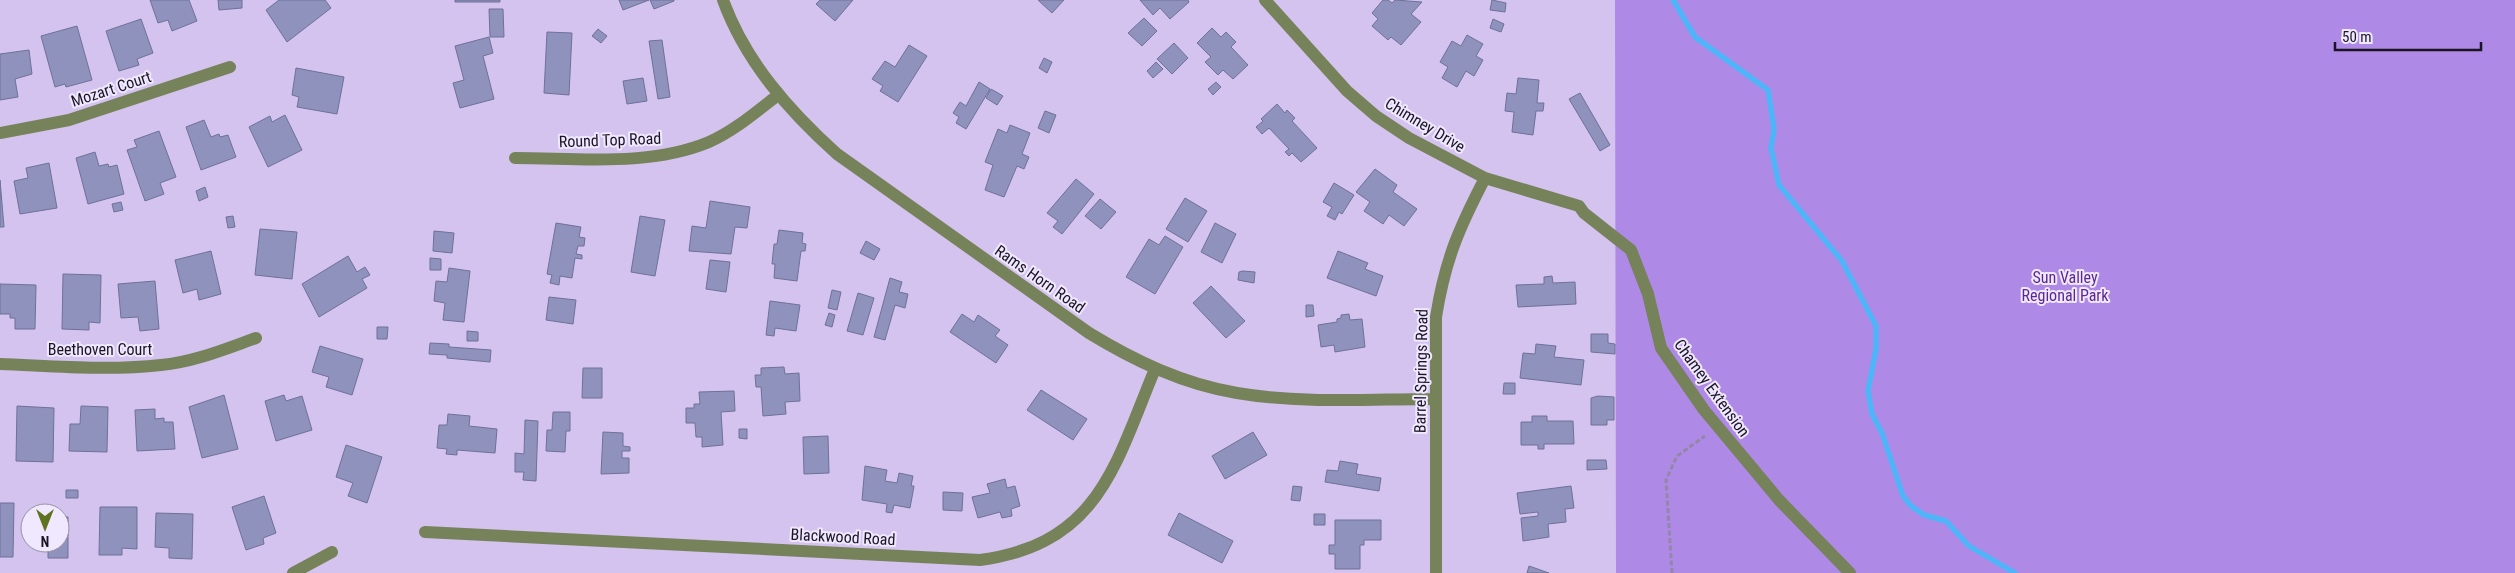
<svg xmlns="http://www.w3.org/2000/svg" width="2515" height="573" font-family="'Roboto Condensed',sans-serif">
  <rect width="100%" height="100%" fill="#d3c3ee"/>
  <!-- green -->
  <path fill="#af89e6" d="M1615,0H2515V573H1616Z"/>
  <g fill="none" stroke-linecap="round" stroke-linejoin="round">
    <!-- stream -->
    <path stroke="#4fb5f9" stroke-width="5.5" d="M1673,0L1695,37L1768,90L1774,129L1771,148L1779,185L1842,261L1876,326V349L1868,391L1872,414L1882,433L1903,496L1911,506L1924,515L1946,521L1969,546L2015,573"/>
  </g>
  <!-- building -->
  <path fill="#8f92bc" stroke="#6f7199" d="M150,0H189L197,21L172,31L168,20L158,23Z
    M218,0H242V8L219,10Z
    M279,0H325L331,8L287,42L266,10Z
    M455,0H500V2H455Z
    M619,0H649L623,10Z
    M650,0H674V1L654,9Z
    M820,0H853L835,21L816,4Z
    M1038,0H1064L1052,13Z
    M1140,0H1188L1189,2L1170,19L1160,8L1153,15Z
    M1383,0H1388L1392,3L1395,0L1422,2L1411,14L1421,22L1401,45L1391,37L1388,40L1372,26L1378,19L1372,13Z
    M1492,0L1506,3L1505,12L1490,10Z
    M489,9H503L504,37H490Z
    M1144,18L1157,31L1142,46L1128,33Z
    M141,19L153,53L137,59L139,65L119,71L106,31Z
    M1493,19L1504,24L1501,32L1490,28Z
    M77,26L92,80L66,87L65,84L55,87L41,36Z
    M1212,28L1221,37L1226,32L1236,42L1231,47L1248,65L1233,79L1223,70L1218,75L1205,62L1211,57L1197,43Z
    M598,29L607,36L601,43L592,36Z
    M547,32L572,33L569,95L544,93Z
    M1467,35L1483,44L1476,56L1483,60L1474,76L1466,71L1457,87L1442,78L1448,67L1440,62L1452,41L1461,46Z
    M489,37L493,53L483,56L494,99L460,108L453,83L464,80L455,46Z
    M662,40L670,97L658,99L649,41Z
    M1174,43L1188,58L1172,74L1157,59Z
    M909,45L927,56L898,102L880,91L883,86L872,79L885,61L895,67Z
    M29,50L32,74L15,79L18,97L0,100V54Z
    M1044,58L1052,62L1047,73L1039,68Z
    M1156,62L1163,69L1153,78L1147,71Z
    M296,68L344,77L337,114L297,107L299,97L292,95Z
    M643,78L647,101L627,104L623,81Z
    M1518,78L1539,80L1537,103H1544L1543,111H1536L1533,135L1512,132L1514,112L1505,111L1507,93L1516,94Z
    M979,82L990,89L966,129L956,123L959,117L953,113L960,102L966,106Z
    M1216,82L1221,87L1213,95L1208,89Z
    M991,89L1003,96L997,105L986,98Z
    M1580,93L1610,145L1600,151L1569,99Z
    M1277,104L1285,113L1287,110L1295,118L1292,121L1317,148L1301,162L1292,153L1289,156L1285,152L1289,149L1269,128L1262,134L1256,127L1263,121L1261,119Z
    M1045,111L1056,115L1049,133L1038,128Z
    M285,115L302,150L268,167L249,127L270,116L272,122Z
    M204,120L211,137L219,134L220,137L228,135L236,157L201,170L186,127Z
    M1010,125L1030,133L1022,154L1029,157L1024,169L1017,166L1004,197L985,190L993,165L985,162L998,129L1007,133Z
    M159,131L176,177L160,183L164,194L145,201L127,150L137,147L134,140Z
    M95,152L99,166L108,164L109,167L117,165L124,194L88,204L76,158Z
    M49,163L57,208L20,214L14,181L28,178L26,168Z
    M1375,169L1397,185L1393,192L1417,209L1404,226L1389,215L1383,224L1364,211L1370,202L1356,192Z
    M1076,179L1094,194L1062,234L1053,227L1058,221L1047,213Z
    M0,180L4,227H0Z
    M1334,183L1354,195L1342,214L1339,212L1335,220L1327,216L1332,207L1323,202Z
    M205,187L208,197L199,201L196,191Z
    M1185,198L1207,211L1188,242L1166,229Z
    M1100,199L1116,212L1101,229L1085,216Z
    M710,201L750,207L747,228L735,227L731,254L689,251L692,226L706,228Z
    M121,202L123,210L114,212L112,204Z
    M233,216L235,227L228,228L226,217Z
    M640,216L665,220L655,276L631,272Z
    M556,223L581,227L579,237L585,238L584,246H578L576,254L582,255V259L575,258L572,278L560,276L559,285L550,283L552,275L547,274Z
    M1215,223L1236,234L1222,263L1201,252Z
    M260,229L297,232L292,279L255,275Z
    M779,230L803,233L802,243L806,244L805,251H801L797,281L774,278L775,264H772L774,244H777Z
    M434,231L454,233L452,253L433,251Z
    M1165,236L1183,247L1155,294L1126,277L1149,239L1159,245Z
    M866,241L880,249L874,260L860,253Z
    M211,251L221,294L199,300L197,289L183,293L175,260Z
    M1338,251L1368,263L1365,269L1383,276L1376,296L1327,278Z
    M348,256L357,272L365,267L370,275L362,279L367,288L319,317L302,284Z
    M430,258L441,259V270H430Z
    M710,260L730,262L726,292L706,289Z
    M449,268L470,271L464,322L443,320L445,303L434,301L436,281L447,282Z
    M1243,271L1255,272L1254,283L1238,280L1239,272Z
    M63,274L101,275L100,323L89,322V330L62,329Z
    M1552,276L1553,283L1575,282L1576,304L1518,307L1516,285L1544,284V277Z
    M890,278L902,282L899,292L908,294L905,308L895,305L885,340L874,337Z
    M155,281L159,329L140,331L138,317L121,318L118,284Z
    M0,284L36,285L35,329H15V318H10V314H0Z
    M1211,286L1245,321L1226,338L1193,303Z
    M832,290L841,292L837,310L828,308Z
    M858,293L874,298L863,335L847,331Z
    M549,297L576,300L573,324L546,320Z
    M770,301L800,305L796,331L775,328L774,336L766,335Z
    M1306,305H1313L1314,316L1306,317Z
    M829,313L835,315L832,327L825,325Z
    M962,314L974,322L978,315L1000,330L995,336L1008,345L996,363L950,332Z
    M1349,314L1350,320L1362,319L1365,347L1335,352L1334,345L1321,347L1318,325L1337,322V319L1341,318V315Z
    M377,327H388L387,339H377Z
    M467,331L478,332V341H467Z
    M1591,334H1608V343L1615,344V354L1591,352Z
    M430,343L449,344V347L491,350L490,362L447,358V355L429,354Z
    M1536,344L1556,346L1554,357L1584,360L1581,385L1520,378L1523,353L1535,354Z
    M320,346L363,359L352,395L326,387L329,377L312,372Z
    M784,367L785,374L799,373L800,401L785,402L786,414L763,416L761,387H756L755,375H761V368Z
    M583,368H602V398H582Z
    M1504,383H1515V394H1503Z
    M1041,390L1087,419L1073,440L1027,410Z
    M734,391L735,411L721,412L723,445L702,447V437H696L695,423H686V408H694V404H700L699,392Z
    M224,395L238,449L202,458L189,407Z
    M284,395L286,401L302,396L312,430L276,441L265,401Z
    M1598,396L1614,397V420H1607V425H1591V398Z
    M17,406L54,408L53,462L16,461Z
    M81,406L108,407L107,452L69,451L70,424H80Z
    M155,409V419L164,418V422H173L175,449L137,451L135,410Z
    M553,412H570V431H566L565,452L546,451L547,430H552Z
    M448,414L470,416L469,426L497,429L495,453L457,450V455L446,454L447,449L437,448L439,425H447Z
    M1532,416H1547V421H1573L1574,444H1544V449H1538V445H1521V422H1532Z
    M525,420L538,421L536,481L523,480L524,472H515V453L524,454Z
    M739,429H747V439L739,438Z
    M603,432L623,433V446L630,447V451H622V458H629V473L601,474Z
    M1253,432L1267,455L1225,479L1212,456Z
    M828,436L829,473L804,474L803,437Z
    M346,445L382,457L367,503L348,496L353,483L336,477Z
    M1587,460H1606L1607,469L1587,470Z
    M1340,461L1358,464L1356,474L1381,478L1379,491L1325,482L1327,470L1338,471Z
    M865,466L887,470L885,481L897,483L899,473L913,476L911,486H914L910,508L894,505L892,513L886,512L887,504L862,500Z
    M1005,479L1007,488L1015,486L1020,506L1011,509L1012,516L1002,518L1000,512L978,518L972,497L990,493L987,484Z
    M1293,486L1302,487L1300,501L1291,500Z
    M1571,486L1574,508L1565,509L1566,522L1548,524L1549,537L1523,541L1521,518L1538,516V512L1520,514L1517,493Z
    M66,490H78V498H66Z
    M943,492L963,493L962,511L943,510Z
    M264,496L276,533L263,538L264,544L246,550L232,507Z
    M0,503H14L13,557H0Z
    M100,507H137V549L122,548V555H99Z
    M156,513L193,514L192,559L169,558V548L155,547Z
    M1179,513L1233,541L1222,563L1168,535Z
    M1314,514H1325V525H1314Z
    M60,516L68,517V558H48V548H40V543H31H60Z
    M1335,520H1381V540H1364V545H1360V569H1335V554H1329V545H1335Z
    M1529,566L1549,573H1527Z"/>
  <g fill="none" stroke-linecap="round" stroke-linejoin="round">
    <!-- path -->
    <path stroke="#9387a8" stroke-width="3" stroke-dasharray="5 2.5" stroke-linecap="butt" d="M1672,573L1666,480L1677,456L1705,436"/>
    <!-- street -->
    <path stroke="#768259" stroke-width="12" d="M723,0C745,61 789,111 837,154L1089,333C1135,361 1183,384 1237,393C1302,404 1370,399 1436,399
      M1265,0L1347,91L1376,116L1409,138L1485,178L1579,206L1584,213L1631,250L1648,294L1661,348L1704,410L1779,500L1850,573
      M0,133L69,120L230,67
      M515,158C578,158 649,167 709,142C734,131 756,112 778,95
      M0,364C53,366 108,371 161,365C194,362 225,349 256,338
      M425,532L980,560C1099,544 1115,465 1155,369
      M293,573L332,552
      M1436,573V317C1445,260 1459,228 1485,178"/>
  </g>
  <g text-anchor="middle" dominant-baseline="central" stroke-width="4" stroke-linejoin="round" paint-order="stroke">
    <!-- street labels -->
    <g font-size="16" fill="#1a1423" stroke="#f0e8fe">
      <text transform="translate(111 89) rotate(-18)">Mozart Court</text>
      <text transform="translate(1425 125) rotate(31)">Chimney Drive</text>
      <text transform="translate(610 140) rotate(-2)">Round Top Road</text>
      <text transform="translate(1040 279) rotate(35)">Rams Horn Road</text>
      <text x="100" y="349">Beethoven Court</text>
      <text transform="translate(1421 371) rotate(-89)">Barrel Springs Road</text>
      <text transform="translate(1712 388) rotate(54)">Chamey Extension</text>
      <text transform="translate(843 537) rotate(3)">Blackwood Road</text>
    </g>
    <!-- park labels -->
    <g font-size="16" fill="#5c2793" stroke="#f0e8fe">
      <text x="2065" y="277">Sun Valley<tspan x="2065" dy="18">Regional Park</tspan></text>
    </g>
  </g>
  <!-- north arrow -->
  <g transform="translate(45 528) rotate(180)"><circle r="24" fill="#f0e8fe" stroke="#9a93a6"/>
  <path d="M0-4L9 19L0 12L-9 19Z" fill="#5e7220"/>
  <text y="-8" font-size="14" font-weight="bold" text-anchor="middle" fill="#1a1423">N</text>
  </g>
  <!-- scale -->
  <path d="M2335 42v8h146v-8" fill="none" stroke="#1a1423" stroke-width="2.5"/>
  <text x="2342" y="42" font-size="15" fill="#1a1423" stroke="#f0e8fe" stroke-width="4" paint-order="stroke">50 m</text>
</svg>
